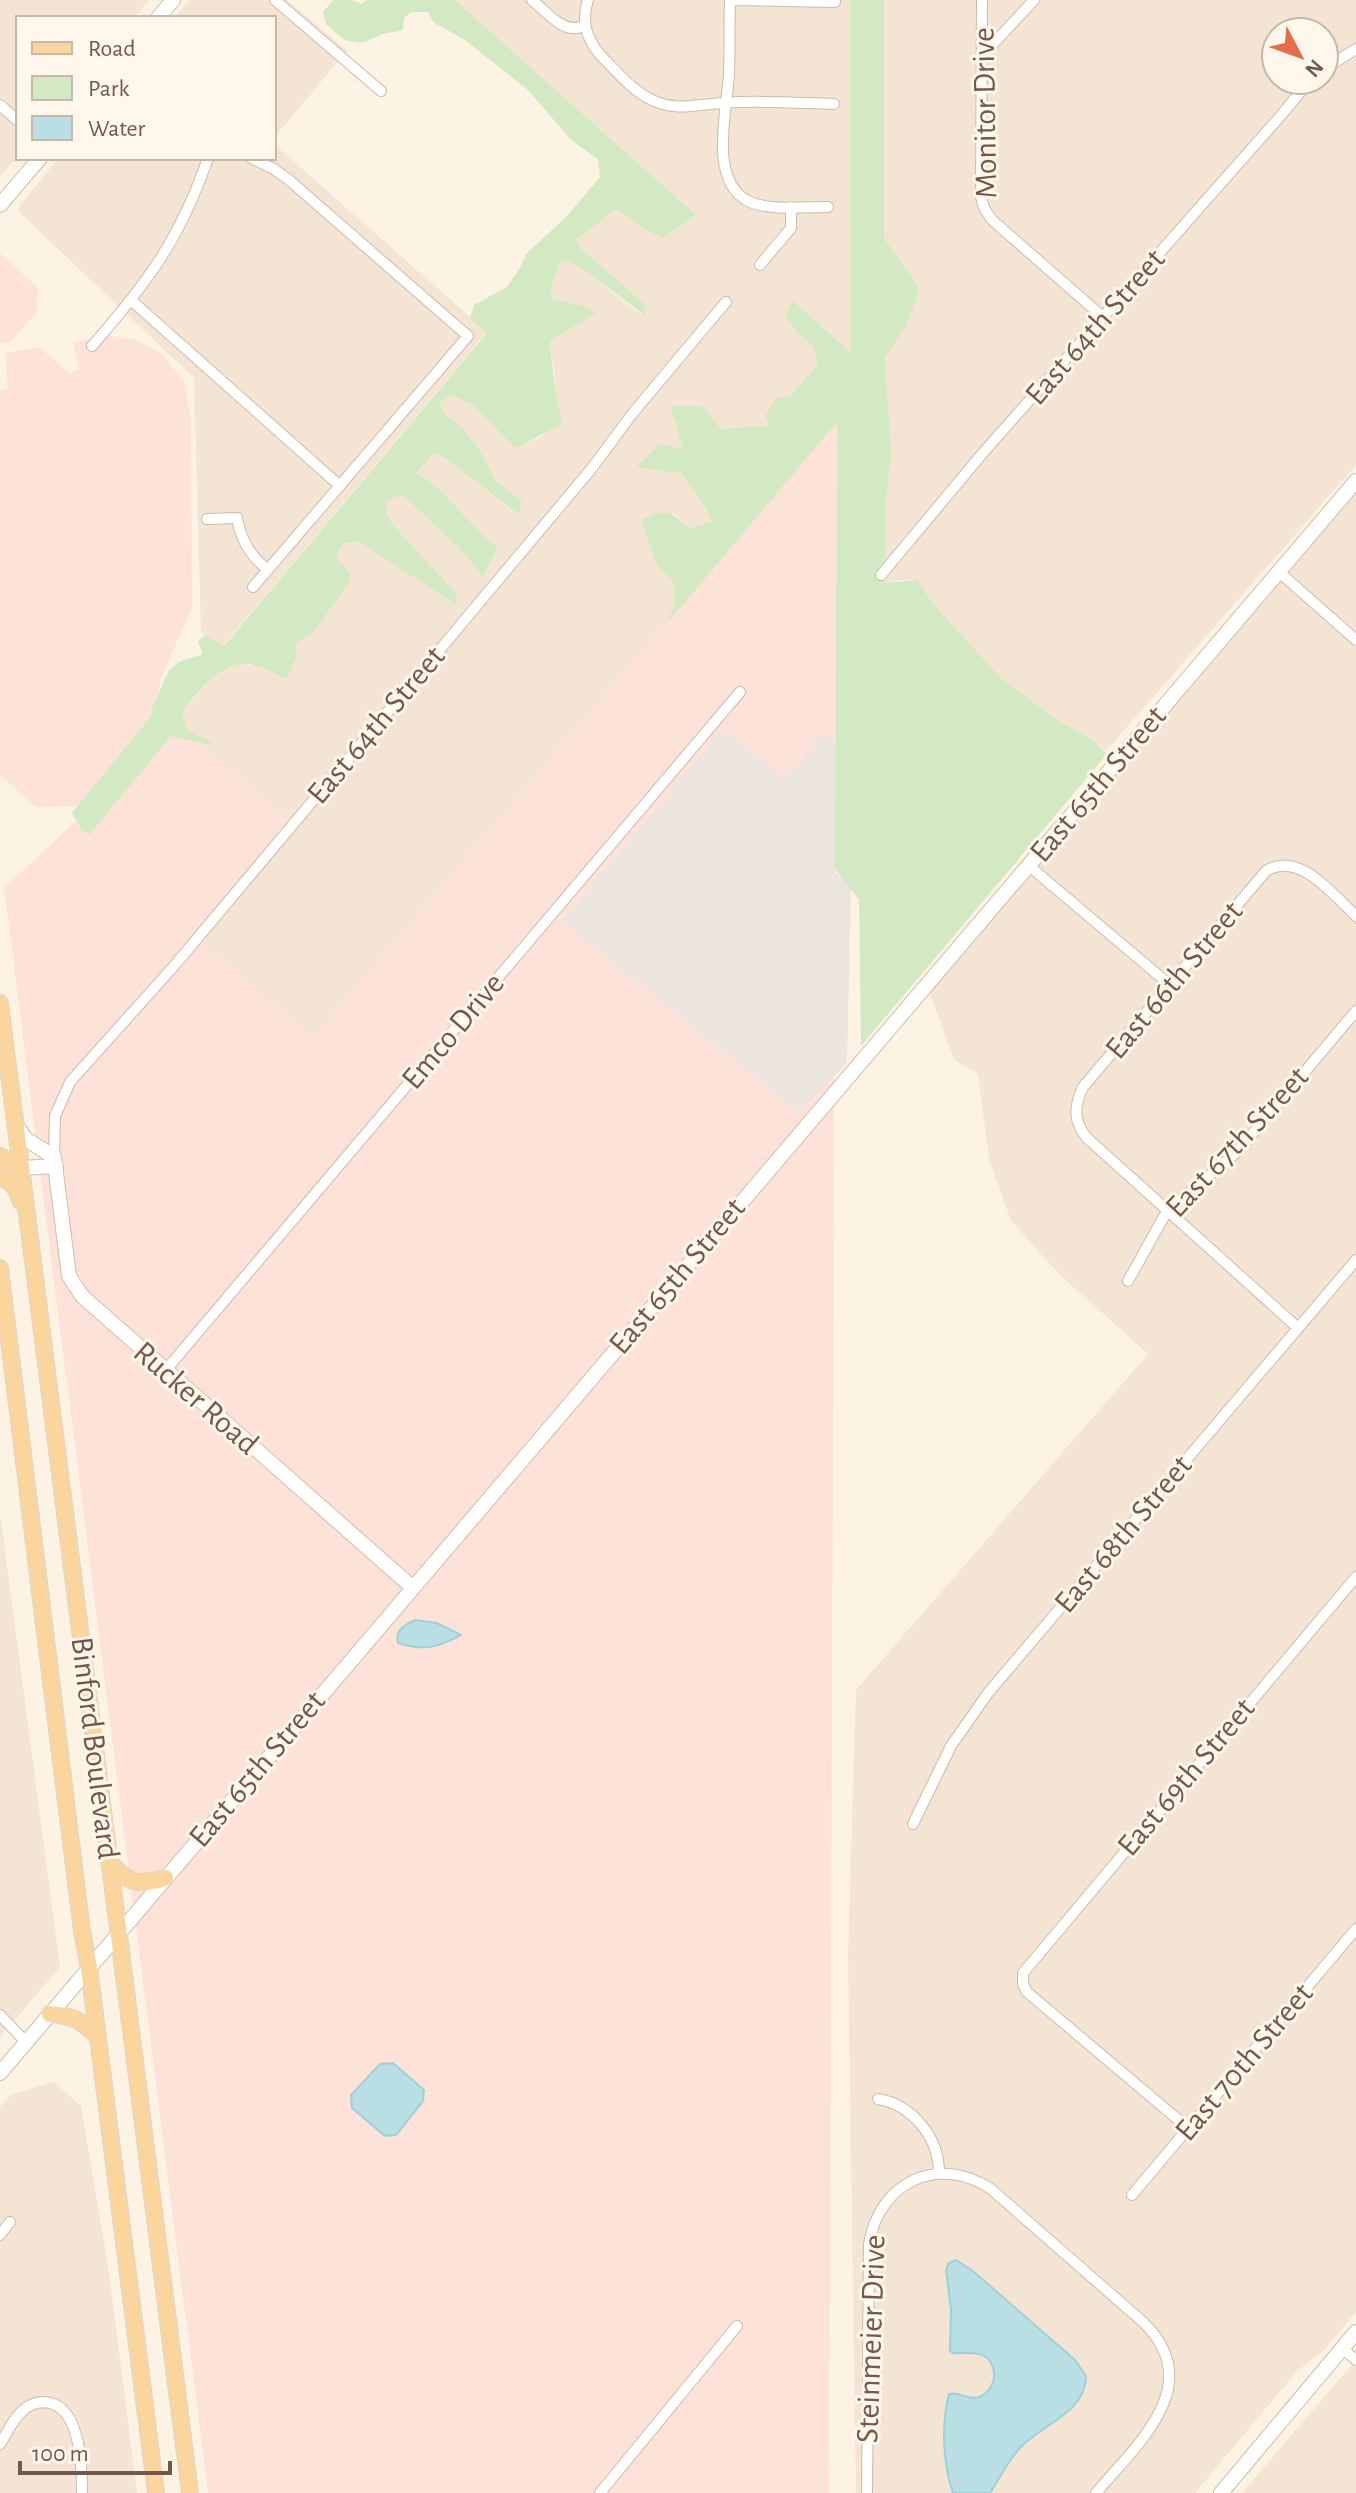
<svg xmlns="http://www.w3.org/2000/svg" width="1356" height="2493" font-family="'Alegreya Sans',sans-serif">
  <rect width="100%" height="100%" fill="#fcf3e4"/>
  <!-- residential -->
  <path fill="#f4e4d3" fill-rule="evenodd" d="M0,0H149L134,18H18V156L0,176Z
    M189,0H287L347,51L274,138V18H174Z
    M455,0H850L851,354L800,335L814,347L818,364L770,425L720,429L673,420L681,436L683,450L681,473L707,508L712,523L689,528L673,513L652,547L658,566L674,583L675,600L668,622L313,1039L200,942L298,828L193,740L213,744L187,729L182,712L214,675L233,664L255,665L315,630L350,573L336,556L343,543L359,542L456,604V593L392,524L386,512L385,501L402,493L463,552L483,577L498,547L486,538L437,487L417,474L434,453L448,460L518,515L522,501L496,481L482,454L464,429L445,414L439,404L451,395L472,404L515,448L540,438L548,430L561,424L550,341L579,305L552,299L551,285L562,259L580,267L635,310L646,316L644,303L580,248L576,240L617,208L643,228L662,238L696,215Z
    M884,0H1356V465L1106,751L1093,740L1059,721L1000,677L934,605L917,580H899L885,584V514L891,452L885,357L906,327L919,291L913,279L884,238ZM1276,32H1324V80H1276Z
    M274,144L487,332L223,646L201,632L194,378L19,212L20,205L59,158H274Z
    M1356,492V2312L1322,2352L1298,2370L1195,2493H856L848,1955L856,1690L1148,1354L1061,1276L1011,1221L989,1159L978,1074L954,1060L927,985Z
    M0,1513L60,1967L0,2037Z
    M53,2082L81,2106L108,2265L137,2493H0V2107L11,2095Z
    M1356,2360V2493H1242Z"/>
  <!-- commercial -->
  <path fill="#fce2d8" d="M0,253L38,288L37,312L10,342L0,343Z
    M112,336L136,340L160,353L185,382L191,420L192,608L161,678L154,722L81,806L36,807L0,775V391L8,388L5,353L39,347L69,373L79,370L73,342Z
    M837,421L829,2493H208L4,888L77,820L82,831L90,833L171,736L193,740L298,828L201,942L313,1038Z"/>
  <!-- industrial -->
  <path fill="#ece5df" d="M824,733L839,747L841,836L834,871L851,887L847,1063L799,1112L562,921L719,734H731L785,778Z"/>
  <!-- green -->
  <path fill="#d3e9c3" d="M333,0H352L361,4L367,0H455L696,215L662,238L643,228L616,209L576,240L580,248L644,303L646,316L580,267L562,259L551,285L552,299L579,305L597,312L550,341L553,373L562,424C545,431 534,441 515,448L472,404L451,395L439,403L445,414L464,429L482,454L496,481L522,501L519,515L448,460L434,453L417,473L437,487L486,538L498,547L483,577L463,552L402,494L386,501V512L392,524L456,593L457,605L359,542L343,543L336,556L350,573L349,582L315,630L295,644L296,656L287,679C277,675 268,669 258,666C224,655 201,689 182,712L187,729L218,746L171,736L90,834L82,831L72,813L152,715L151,711L169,670L179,662L203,654L198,642L205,635L224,646L487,333L470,318L474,305L507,287L520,268L526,254L567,216L600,177L598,159L572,141L528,90L465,40L433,22L428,12H411L404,18L403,30L383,34L362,43L344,40L326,24L323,12Z
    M850,0H884V238L913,279L919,291L906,327L885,357L891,452L885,514V583L917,580L934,605L1000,677L1059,721L1093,740L1107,754L861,1046L859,900L835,869L837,422L668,622L675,600L674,583L658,566L641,520C665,508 669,510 689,528L712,522L706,508L681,473L636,467L660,444L683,450C680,434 673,421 671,406H702L721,429L770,425L765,416L777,398L791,396L818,364L814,347L800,335L786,317L793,301L851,353Z"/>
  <!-- water -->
  <path fill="#b9dfe5" stroke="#9fcfd7" stroke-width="2" d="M415,1620L437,1623L461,1635C438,1648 423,1651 398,1643C395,1629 404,1626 415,1620Z
    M393,2063L424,2090L423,2101L396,2135L385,2136L352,2108L351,2095L380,2064Z
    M956,2260L973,2271L1075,2360L1086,2376C1086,2413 1042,2424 1021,2447C1008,2460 1000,2478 990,2493H953C943,2464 941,2424 949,2394C959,2391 968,2401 979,2397C996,2391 1000,2366 984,2356C976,2351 963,2354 953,2353L950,2351L951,2310L946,2270L949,2263Z"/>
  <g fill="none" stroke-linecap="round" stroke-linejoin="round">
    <defs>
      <path id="street" d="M275,0L381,91
        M532,0C547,12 565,37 585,25
        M588,0C580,24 588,43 605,60C620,75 633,91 652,100C677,112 698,104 724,103C760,100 798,103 834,104
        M730,0C729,25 730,50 729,74C727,110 708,180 748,201C768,211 805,207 828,207
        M734,0L835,2
        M982,0L981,197L984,208L992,220L1103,317
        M982,56L1034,0
        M1324,69L1356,49
        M0,105L18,121
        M251,158L274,169L289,180L468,336L253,587
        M760,265L791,228V207
        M132,301L340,486
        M92,346C148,282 180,239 208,158
        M207,519L237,518C241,540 250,556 268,570
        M1279,572L1356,640
        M881,575L982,454L1283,113L1310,80
        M1028,865L1170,985
        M54,1157L55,1116L70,1082L174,966L406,690L592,468L632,414L726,302
        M1128,1281L1167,1211L1237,1152L1356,1011
        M1298,1328L1087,1138C1073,1121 1074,1106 1083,1087L1266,871C1299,850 1333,895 1356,916
        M165,1371L740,692
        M913,1824L951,1746L988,1693L1356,1260
        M0,2015L26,2042
        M878,2099C913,2105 939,2138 939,2173
        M1188,2128L1027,1992L1023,1984V1973L1356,1577
        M1132,2195L1356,1929
        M0,2235L10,2222
        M1342,2348L1356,2360
        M0,2444C7,2433 15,2415 26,2408C33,2403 42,2401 50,2403C81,2410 82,2468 82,2493
        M600,2493L737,2326
        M867,2493L869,2244C879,2182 938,2154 991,2189L1143,2322C1208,2385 1137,2444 1096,2493"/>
      <path id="secondary" d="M158,18L173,0
        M0,205L40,158
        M16,1125L26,1139L54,1157L69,1276L82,1296L412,1587
        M21,1168L56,1166
        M0,2073L1356,481
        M1221,2493L1356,2332"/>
      <path id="primary" d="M0,1003L190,2493
        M0,1156L21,1168
        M0,1175L14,1186L21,1202
        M0,1268L82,1931L89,1968L156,2493
        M109,1862C132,1884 134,1886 165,1878
        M50,2014C75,2016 80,2020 98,2037"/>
    </defs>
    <!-- street casing -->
    <use href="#street" stroke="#cdbaab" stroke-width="12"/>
    <!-- secondary casing -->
    <use href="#secondary" stroke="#d2bcab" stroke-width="16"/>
    <!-- primary casing -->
    <use href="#primary" stroke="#dbd4d0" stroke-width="18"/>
    <!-- street -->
    <use href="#street" stroke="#fff" stroke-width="10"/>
    <!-- secondary -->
    <use href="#secondary" stroke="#fff" stroke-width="14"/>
    <!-- primary -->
    <use href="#primary" stroke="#fad69e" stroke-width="16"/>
  </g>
  <g text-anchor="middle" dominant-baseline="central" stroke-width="6" stroke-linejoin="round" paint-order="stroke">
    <!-- street labels -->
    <g font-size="32" fill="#74594a" stroke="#fff7eb">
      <text transform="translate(985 113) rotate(-91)">Monitor Drive</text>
      <text transform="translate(1095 327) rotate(-49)">East 64th Street</text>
      <text transform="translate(376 725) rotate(-50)">East 64th Street</text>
      <text transform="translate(1098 784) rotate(-50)">East 65th Street</text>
      <text transform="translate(1174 980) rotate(-50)">East 66th Street</text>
      <text transform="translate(453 1031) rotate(-50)">Emco Drive</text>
      <text transform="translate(1237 1142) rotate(-47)">East 67th Street</text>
      <text transform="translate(677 1276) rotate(-50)">East 65th Street</text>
      <text transform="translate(196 1398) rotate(41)">Rucker Road</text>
      <text transform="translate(1123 1534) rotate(-50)">East 68th Street</text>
      <text transform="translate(95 1748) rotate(83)">Binford Boulevard</text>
      <text transform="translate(257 1769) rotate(-50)">East 65th Street</text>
      <text transform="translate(1186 1777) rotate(-50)">East 69th Street</text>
      <text transform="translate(1244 2062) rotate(-50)">East 70th Street</text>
      <text transform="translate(871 2339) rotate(-88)">Steinmeier Drive</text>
    </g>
  </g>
  <!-- legend -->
  <rect x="16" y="16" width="260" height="144" fill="#fff7eb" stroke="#c7b8ab" stroke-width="2"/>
  <rect x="32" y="42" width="40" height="12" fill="#fad69e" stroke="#c7b8ab" stroke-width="2"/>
  <text x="88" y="56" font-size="24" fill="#74594a">Road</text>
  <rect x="32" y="76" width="40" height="24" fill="#d3e9c3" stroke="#c7b8ab" stroke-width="2"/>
  <text x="88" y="96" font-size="24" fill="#74594a">Park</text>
  <rect x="32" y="116" width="40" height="24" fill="#b9dfe5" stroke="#c7b8ab" stroke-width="2"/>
  <text x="88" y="136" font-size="24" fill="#74594a">Water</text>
  <!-- north arrow -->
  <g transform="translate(1300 56) rotate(131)"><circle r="38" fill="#fff7eb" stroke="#c7b8ab" stroke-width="2"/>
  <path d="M0-6L14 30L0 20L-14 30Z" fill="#e56b4b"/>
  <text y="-12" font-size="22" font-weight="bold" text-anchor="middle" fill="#74594a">N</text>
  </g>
  <!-- scale -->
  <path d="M20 2461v12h150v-12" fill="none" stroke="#74594a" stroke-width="4"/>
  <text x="32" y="2461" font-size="24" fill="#74594a" stroke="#fff7eb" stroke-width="6" paint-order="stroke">100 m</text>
</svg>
